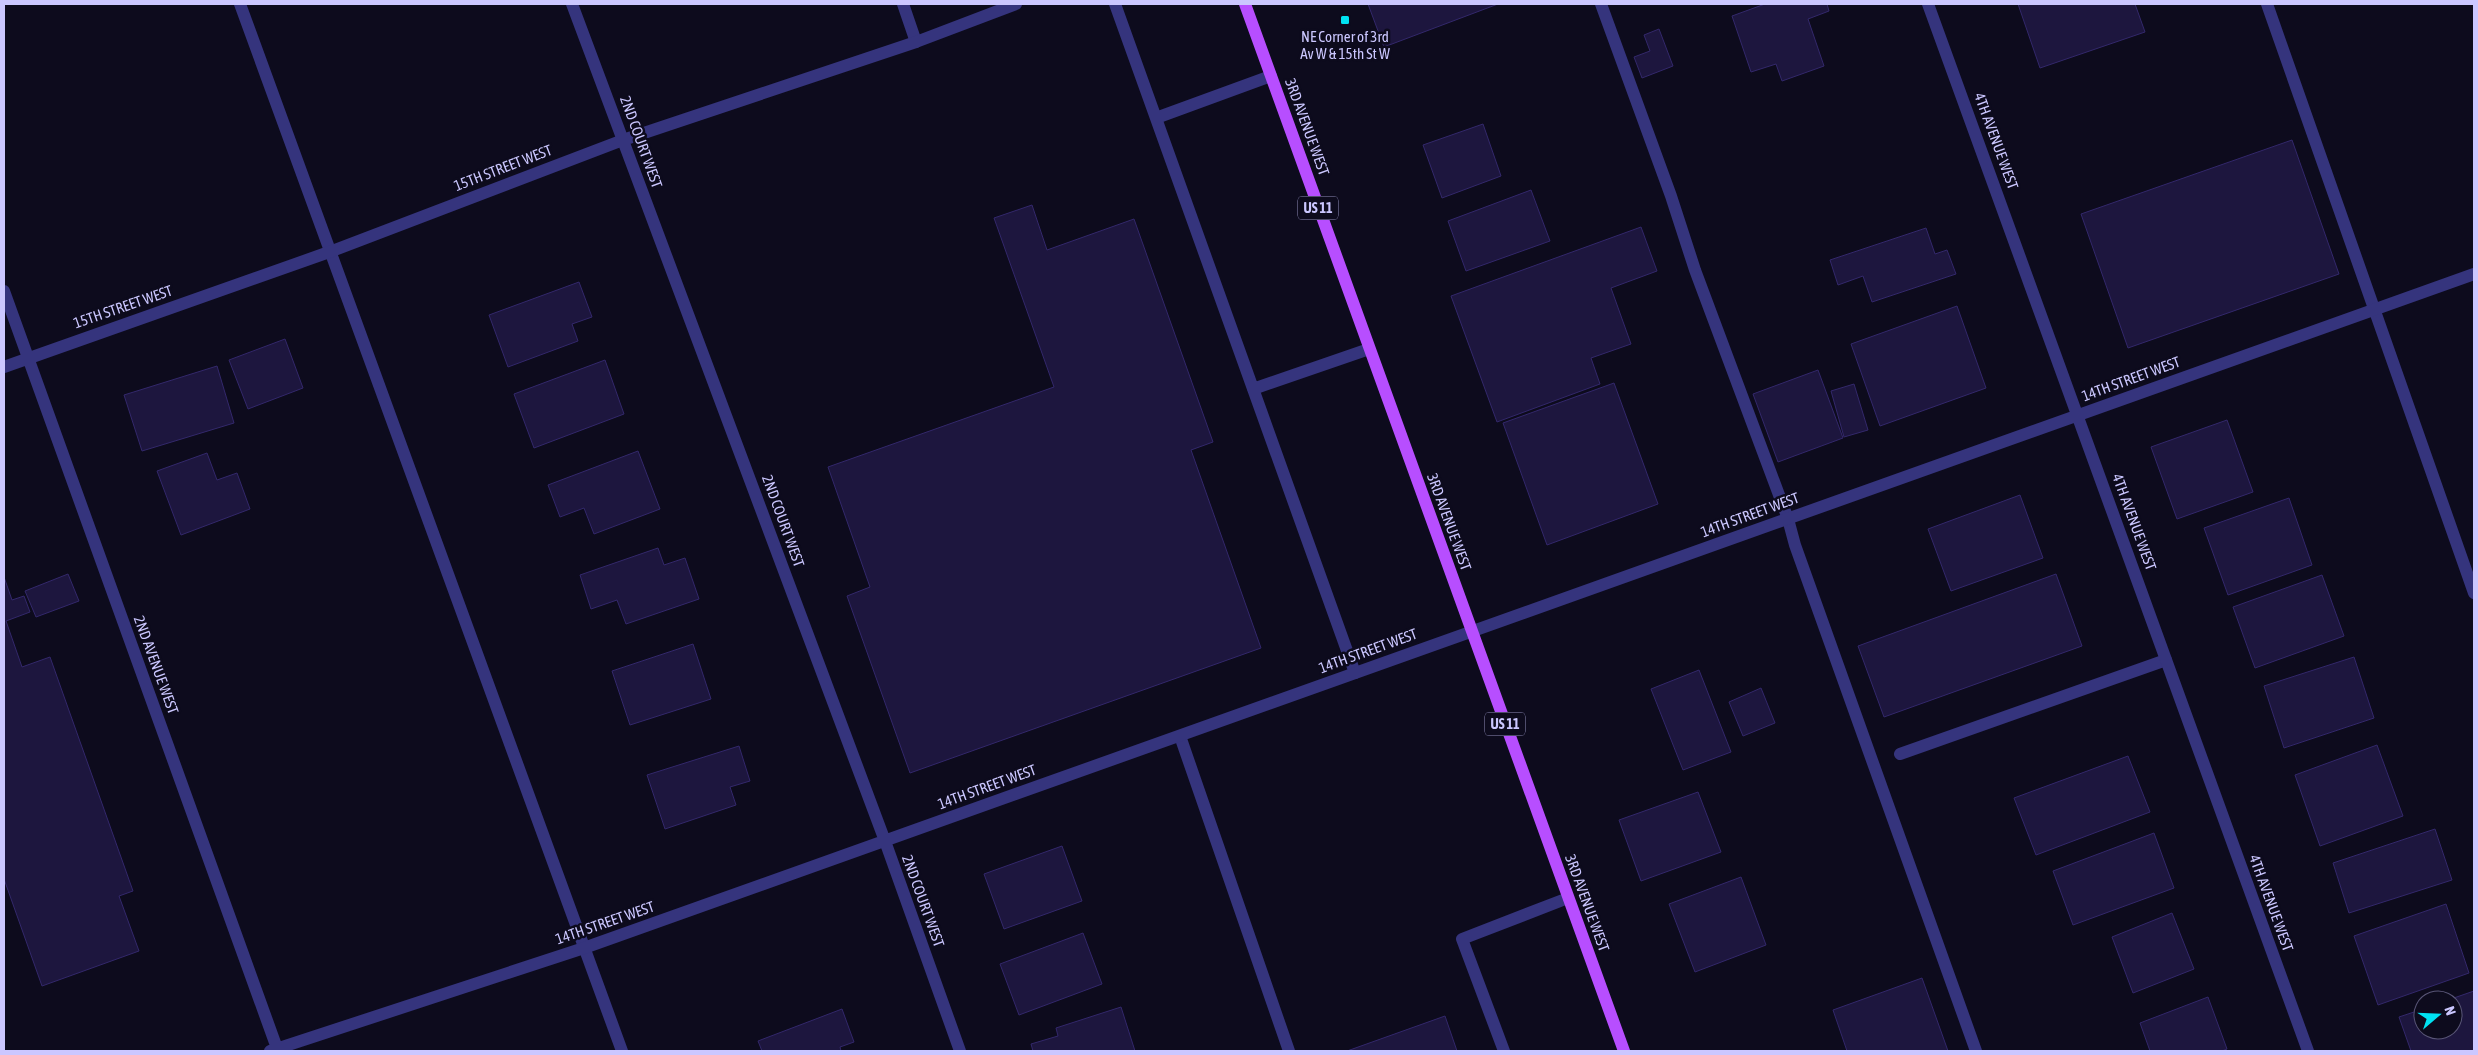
<svg xmlns="http://www.w3.org/2000/svg" width="2478" height="1055" viewBox="0 0 2478 1055" font-family="'Asap Condensed',sans-serif">
<style>
.building{fill:#1d163e;stroke:#33286b}
.lines{fill:none;stroke-linecap:round;stroke-linejoin:round}
.lane{stroke:#35347d;stroke-width:12}
.street{stroke:#35347d;stroke-width:12}
.primary{stroke:#b74eff;stroke-width:12}
.poi-dot{fill:#00e2f2;stroke:#0d0b1d;stroke-width:2}
.labels{text-anchor:middle;stroke-width:5;stroke-linejoin:round;paint-order:stroke}
.shield{fill:#0d0b1d;stroke:#928fbb;stroke-width:1}
.shield-label{font-size:14px;font-weight:bold;fill:#cbc7ff}
.poi-label{font-size:15px;fill:#cbc7ff;stroke:#0d0b1d}
.street-label{font-size:15px;fill:#cbc7ff;stroke:#0d0b1d}
</style>
<rect width="100%" height="100%" fill="#0d0b1d"/>
<path class="building" d="M1368 4H1498L1384 47Z
M1765 4H1827L1829 11 1808 19 1824 66 1782 81 1776 64 1751 72 1732 16Z
M2018 4H2135L2145 32 2040 68Z
M1659 29 1673 66 1642 78 1634 57 1650 51 1644 35Z
M1483 124 1501 176 1442 198 1423 145Z
M2292 140 2339 274 2128 348 2081 214Z
M1531 190 1550 241 1466 271 1448 221Z
M1032 205 1047 250 1134 219 1213 442 1191 450 1261 648 910 773 847 596 870 587 828 467 1054 387 994 218Z
M1641 227 1657 271 1611 288 1631 344 1591 358 1600 384 1497 422 1451 296Z
M1926 228 1935 254 1947 250 1956 274 1872 302 1863 276 1838 285 1830 260Z
M579 282 592 317 572 324 578 341 508 367 489 315Z
M1957 306 1986 388 1880 426 1851 344Z
M285 339 303 388 248 409 229 360Z
M605 360 624 414 534 448 514 394Z
M217 366 234 423 142 451 124 395Z
M1818 370 1843 438 1778 462 1753 394Z
M1614 383 1658 504 1547 545 1503 423Z
M1854 384 1868 430 1844 437 1831 391Z
M2227 420 2253 492 2177 519 2151 447Z
M638 451 660 509 594 534 584 508 560 517 548 485Z
M207 453 217 480 237 473 250 509 181 535 157 471Z
M2020 495 2043 558 1951 591 1928 529Z
M2289 498 2312 565 2228 595 2204 528Z
M658 548 664 565 685 558 699 599 626 624 617 600 591 609 580 575Z
M68 574 79 601 36 617 25 591Z
M2056 574 2082 646 1884 717 1858 646Z
M2322 575 2344 636 2255 668 2233 607Z
M4 577 12 600 24 596 30 612 6 621 22 667 50 657 133 891 119 896 139 951 42 986 4 879Z
M693 644 711 699 630 725 612 671Z
M2354 657 2374 718 2284 748 2264 686Z
M1699 670 1731 752 1683 770 1651 689Z
M1761 688 1775 723 1743 736 1729 702Z
M2377 745 2403 816 2320 846 2295 775Z
M739 746 750 781 730 787 736 805 665 829 647 775Z
M2128 756 2150 812 2036 855 2014 798Z
M1698 792 1721 852 1641 881 1619 820Z
M2435 829 2452 880 2349 913 2333 863Z
M2154 833 2174 888 2073 925 2053 871Z
M1062 846 1082 901 1004 929 984 874Z
M1741 877 1766 945 1695 972 1669 904Z
M2446 904 2469 973 2378 1005 2354 936Z
M2172 913 2194 969 2133 993 2112 937Z
M1083 933 1102 984 1019 1015 1000 964Z
M1922 978 1948 1051H1847L1833 1010Z
M2474 991V1051H2411L2399 1017 2423 1009V1030H2453V1000H2448Z
M2208 997 2227 1049 2222 1051H2150L2140 1023Z
M1121 1007 1135 1051H1033L1031 1044 1058 1036 1056 1028Z
M842 1009 854 1042 840 1047 841 1051H762L758 1041Z
M1445 1016 1457 1051H1347Z"/>
<g class="lines">
<path class="lane" d="M240 4 622 1051
M903 4 916 42
M1115 4 1355 673
M1601 4 1671 196 1695 270 1788 519 1795 545 1976 1051
M2267 4 2474 593
M1156 118 1271 76
M1253 389 1369 349
M1180 736 1289 1051
M1900 754 2166 660
M1504 1051 1462 939 1568 898"/>
<path class="street" d="M572 4 885 841 960 1051
M1928 4 2308 1051
M4 291 278 1051
M4 367 332 251 623 140 916 42 1016 4
M270 1051 584 948 2474 274"/>
<path class="primary" d="M1245 4 1624 1051"/>
</g>
<rect class="poi-dot" x="1340" y="15" width="10" height="10" rx="2.5"/>
<g class="labels">
<g class="shield">
<rect x="1298" y="196.5" width="40" height="23" rx="4"/>
<rect x="1485" y="712.5" width="40" height="23" rx="4"/>
</g>
<g class="shield-label">
<text x="1318" y="213">US 11</text>
<text x="1505" y="729">US 11</text>
</g>
<g class="poi-label">
<text x="1345" y="42">NE Corner of 3rd<tspan x="1345" dy="17">Av W &amp; 15th St W</tspan></text>
</g>
<g class="street-label">
<text transform="translate(1307 127) rotate(70)" y="5">3RD AVENUE WEST</text>
<text transform="translate(1996 141) rotate(70)" y="5">4TH AVENUE WEST</text>
<text transform="translate(641 142) rotate(70)" y="5">2ND COURT WEST</text>
<text transform="translate(503 168) rotate(-21)" y="5">15TH STREET WEST</text>
<text transform="translate(123 307) rotate(-19)" y="5">15TH STREET WEST</text>
<text transform="translate(2131 379) rotate(-20)" y="5">14TH STREET WEST</text>
<text transform="translate(1750 515) rotate(-20)" y="5">14TH STREET WEST</text>
<text transform="translate(783 521) rotate(70)" y="5">2ND COURT WEST</text>
<text transform="translate(1449 522) rotate(70)" y="5">3RD AVENUE WEST</text>
<text transform="translate(2134 522) rotate(70)" y="5">4TH AVENUE WEST</text>
<text transform="translate(1368 651) rotate(-20)" y="5">14TH STREET WEST</text>
<text transform="translate(156 665) rotate(70)" y="5">2ND AVENUE WEST</text>
<text transform="translate(987 787) rotate(-20)" y="5">14TH STREET WEST</text>
<text transform="translate(923 901) rotate(70)" y="5">2ND COURT WEST</text>
<text transform="translate(1587 903) rotate(70)" y="5">3RD AVENUE WEST</text>
<text transform="translate(2271 903) rotate(70)" y="5">4TH AVENUE WEST</text>
<text transform="translate(605 923) rotate(-19)" y="5">14TH STREET WEST</text>
</g>
</g>
<rect width="2478" height="1055" fill="none" stroke="#cbc7ff" stroke-width="10"/>
<g transform="translate(2438 1015) rotate(71)"><circle r="24" fill="#0d0b1d" stroke="#595677"/>
<path d="M0-4L9 19L0 12L-9 19Z" fill="#00e2f2"/>
<text y="-8" font-size="14" font-weight="bold" text-anchor="middle" fill="#cbc7ff">N</text>
</g>
</svg>
